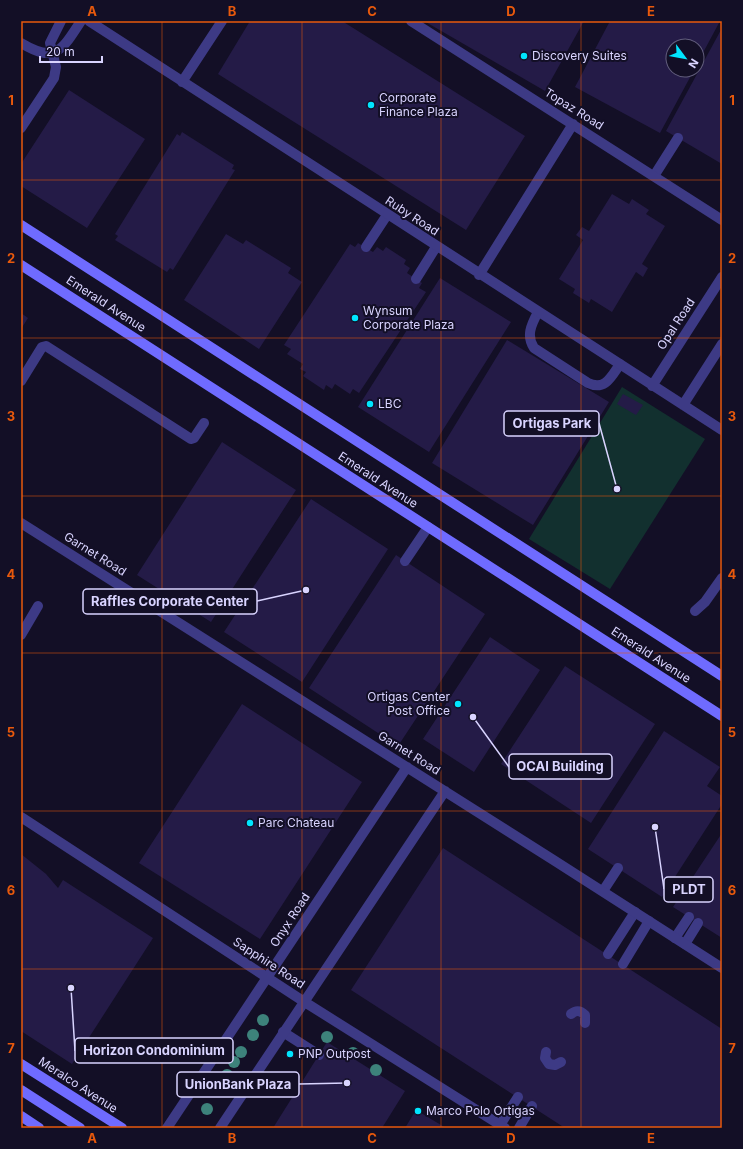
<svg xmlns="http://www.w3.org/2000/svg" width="743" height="1149" viewBox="0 0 743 1149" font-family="Inter,sans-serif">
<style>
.green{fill:#12302f}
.building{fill:#241b47}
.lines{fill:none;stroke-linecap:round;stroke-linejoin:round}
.lane{stroke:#3d3a85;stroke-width:10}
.street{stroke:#3d3a85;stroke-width:10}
.secondary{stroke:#6f6bff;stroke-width:10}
.tree{fill:#3d827b}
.grid{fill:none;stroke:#e8590c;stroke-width:1;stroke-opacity:0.55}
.poi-dot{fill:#00e5ff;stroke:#130f26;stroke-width:1.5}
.labels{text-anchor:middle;stroke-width:4;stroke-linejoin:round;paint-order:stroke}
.poi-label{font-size:12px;fill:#d9d4ff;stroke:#130f26;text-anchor:start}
.street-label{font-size:12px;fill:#d9d4ff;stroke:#130f26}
.leader{fill:none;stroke:#d9d4ff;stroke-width:1.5}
.callout-dot{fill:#d9d4ff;stroke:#130f26;stroke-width:1.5}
.callout{fill:#130f26;stroke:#d9d4ff;stroke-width:1.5}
.callout-label{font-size:13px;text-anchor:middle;font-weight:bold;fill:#d9d4ff}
.neatline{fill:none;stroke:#e8590c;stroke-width:1.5}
.grid-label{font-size:13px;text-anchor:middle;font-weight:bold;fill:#e8590c}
</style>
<rect width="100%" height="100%" fill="#130f26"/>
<path class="green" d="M622 387 705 439 610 589 529 539Z"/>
<path class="building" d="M250 21H342L525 136 466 230 218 74Z
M424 21H584L545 91Z
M610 21H720L697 64V46H673V70H694L660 133 575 87Z
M722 28V164L666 131Z
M69 90 145 139 87 228 21 186V164Z
M182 132 234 165 232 169 235 170 173 270 170 268 167 272 115 240 118 236 115 234 177 134 180 136Z
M612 194 629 204 632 199 649 210 646 214 665 226 642 264 648 268 643 277 636 272 612 312 591 299 589 303 573 293 575 289 559 279 583 240 576 235 582 227 589 231Z
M226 234 243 244 246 240 291 268 288 273 302 282 259 349 184 300Z
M358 243 373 252 377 247 383 251 386 247 406 260 404 264 410 268 407 273 422 283 419 288 426 292 359 393 353 389 350 394 335 384 332 389 326 385 324 390 303 376 306 372 300 369 303 364 287 354 291 349 284 345 350 244 355 247Z
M440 278 511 322 429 452 358 407Z
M21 313 28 318 21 329Z
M507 340 609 402 533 525 432 463Z
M623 394 643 405 636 415 617 404Z
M222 442 296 490 211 622 137 575Z
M311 499 388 549 302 682 224 632Z
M396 555 485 614 398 746 309 688Z
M490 637 540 670 474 772 423 739Z
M565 666 655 724 591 823 501 764Z
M242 704 362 782 260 939 139 863Z
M664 731 720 767 707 786 722 796V804L662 897 588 849Z
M722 833V938L673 907Z
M443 848 722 1029V1128H565L351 990Z
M21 854 46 874 58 888 63 880 153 938 72 1064 21 1031Z
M327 1042 405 1091 382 1128H273Z
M416 1110 446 1128H405Z"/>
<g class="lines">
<path class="lane" d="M21 43C56 64 62 50 81 21
M21 128 54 78 56 67 50 43 61 21
M654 176 678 138
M366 247 387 215
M416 279 436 247
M538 312C531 325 526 336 534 348L588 383C605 391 611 377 620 364
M21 381 42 347 46 346 191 439 194 438 204 423
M405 561 428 527
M695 611 705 602 722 578
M21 635 38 606
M603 891 618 868
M675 938 689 917
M685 944 698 923
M608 954 635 912
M623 964 649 921
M571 1014C576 1010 580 1010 585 1015V1023
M283 1032 319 1055
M546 1052 545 1058 549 1064 555 1065 561 1062
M500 1125 518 1097
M519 1128 532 1106"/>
<path class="street" d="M89 21 722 430
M411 21 722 220
M182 82 222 21
M479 275 573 124
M652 386 722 277
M683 405 722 344
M21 523 555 861 722 968
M21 817 303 1001 505 1128
M167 1128 407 767
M220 1128 445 791"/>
<path class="secondary" d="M21 225 722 676
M21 265 722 716
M21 1064 122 1128
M21 1090 80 1128
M21 1116 39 1128"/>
</g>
<g class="tree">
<circle cx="263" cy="1020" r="6"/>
<circle cx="253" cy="1035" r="6"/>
<circle cx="327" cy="1037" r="6"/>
<circle cx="241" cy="1052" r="6"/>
<circle cx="353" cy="1053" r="6"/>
<circle cx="234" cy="1062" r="6"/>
<circle cx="376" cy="1070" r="6"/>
<circle cx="227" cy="1075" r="6"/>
<circle cx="207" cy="1109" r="6"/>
</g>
<path class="grid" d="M162 21V1128M302 21V1128M441 21V1128M581 21V1128M21 180H722M21 338H722M21 496H722M21 653H722M21 811H722M21 969H722"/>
<g class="poi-dot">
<circle cx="524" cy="56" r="4"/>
<circle cx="371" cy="105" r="4"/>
<circle cx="355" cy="318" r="4"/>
<circle cx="370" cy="404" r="4"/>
<circle cx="458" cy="704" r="4"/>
<circle cx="250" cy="823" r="4"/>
<circle cx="290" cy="1054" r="4"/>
<circle cx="418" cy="1111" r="4"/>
</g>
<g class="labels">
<g class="poi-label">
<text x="532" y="60">Discovery Suites</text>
<text x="379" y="102">Corporate<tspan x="379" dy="14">Finance Plaza</tspan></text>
<text x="363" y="315">Wynsum<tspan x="363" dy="14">Corporate Plaza</tspan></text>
<text x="378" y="408">LBC</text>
<text x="450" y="701" text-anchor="end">Ortigas Center<tspan x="450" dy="14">Post Office</tspan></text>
<text x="258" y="827">Parc Chateau</text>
<text x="298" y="1058">PNP Outpost</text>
<text x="426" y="1115">Marco Polo Ortigas</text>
</g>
<g class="street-label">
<text transform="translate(574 109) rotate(32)" y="4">Topaz Road</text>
<text transform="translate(412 216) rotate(33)" y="4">Ruby Road</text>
<text transform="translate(106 304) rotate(33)" y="4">Emerald Avenue</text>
<text transform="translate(676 324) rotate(-57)" y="4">Opal Road</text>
<text transform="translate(378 480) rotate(33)" y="4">Emerald Avenue</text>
<text transform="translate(95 554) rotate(32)" y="4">Garnet Road</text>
<text transform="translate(651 655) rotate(33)" y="4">Emerald Avenue</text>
<text transform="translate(409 753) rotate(32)" y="4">Garnet Road</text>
<text transform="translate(290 920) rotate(-57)" y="4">Onyx Road</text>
<text transform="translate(269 963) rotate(33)" y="4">Sapphire Road</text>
<text transform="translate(78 1085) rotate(33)" y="4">Meralco Avenue</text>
</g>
</g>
<path class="leader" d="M617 489L599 423M306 590L257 601M473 717L509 767M655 827L664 889M71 988L75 1051M347 1083L299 1084"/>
<g class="callout-dot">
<circle cx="617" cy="489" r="4"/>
<circle cx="306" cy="590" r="4"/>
<circle cx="473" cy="717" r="4"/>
<circle cx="655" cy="827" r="4"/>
<circle cx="71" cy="988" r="4"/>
<circle cx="347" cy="1083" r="4"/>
</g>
<g class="callout">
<rect x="504" y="411" width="95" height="25" rx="4"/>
<rect x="83" y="589" width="174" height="25" rx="4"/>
<rect x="509" y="754" width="103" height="25" rx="4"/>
<rect x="664" y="877" width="49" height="25" rx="4"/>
<rect x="75" y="1038" width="158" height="25" rx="4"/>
<rect x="177" y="1072" width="122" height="25" rx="4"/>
</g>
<g class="callout-label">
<text x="552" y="428">Ortigas Park</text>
<text x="170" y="606">Raffles Corporate Center</text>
<text x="560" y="771">OCAI Building</text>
<text x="689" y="894">PLDT</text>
<text x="154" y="1055">Horizon Condominium</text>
<text x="238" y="1089">UnionBank Plaza</text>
</g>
<rect width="743" height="1149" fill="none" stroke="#130f26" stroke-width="44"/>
<g transform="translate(685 58) rotate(122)"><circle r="19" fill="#130f26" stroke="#625e7d"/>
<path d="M0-3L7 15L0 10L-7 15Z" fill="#00e5ff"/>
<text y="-6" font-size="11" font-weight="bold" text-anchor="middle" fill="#d9d4ff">N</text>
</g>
<path d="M40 56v6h62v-6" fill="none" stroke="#d9d4ff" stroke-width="2"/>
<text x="46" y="56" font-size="12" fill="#d9d4ff" stroke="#130f26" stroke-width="3" paint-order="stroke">20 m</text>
<rect x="22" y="22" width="699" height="1105" class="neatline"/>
<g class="grid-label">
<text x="92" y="16">A</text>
<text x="232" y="16">B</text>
<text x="372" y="16">C</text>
<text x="511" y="16">D</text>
<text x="651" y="16">E</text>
<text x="11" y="105">1</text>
<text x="732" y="105">1</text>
<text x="11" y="263">2</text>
<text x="732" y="263">2</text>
<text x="11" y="421">3</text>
<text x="732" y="421">3</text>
<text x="11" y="579">4</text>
<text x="732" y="579">4</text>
<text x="11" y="737">5</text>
<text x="732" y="737">5</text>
<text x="11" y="895">6</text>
<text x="732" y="895">6</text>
<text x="11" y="1053">7</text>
<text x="732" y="1053">7</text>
<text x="92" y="1143">A</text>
<text x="232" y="1143">B</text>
<text x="372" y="1143">C</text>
<text x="511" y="1143">D</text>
<text x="651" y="1143">E</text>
</g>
</svg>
